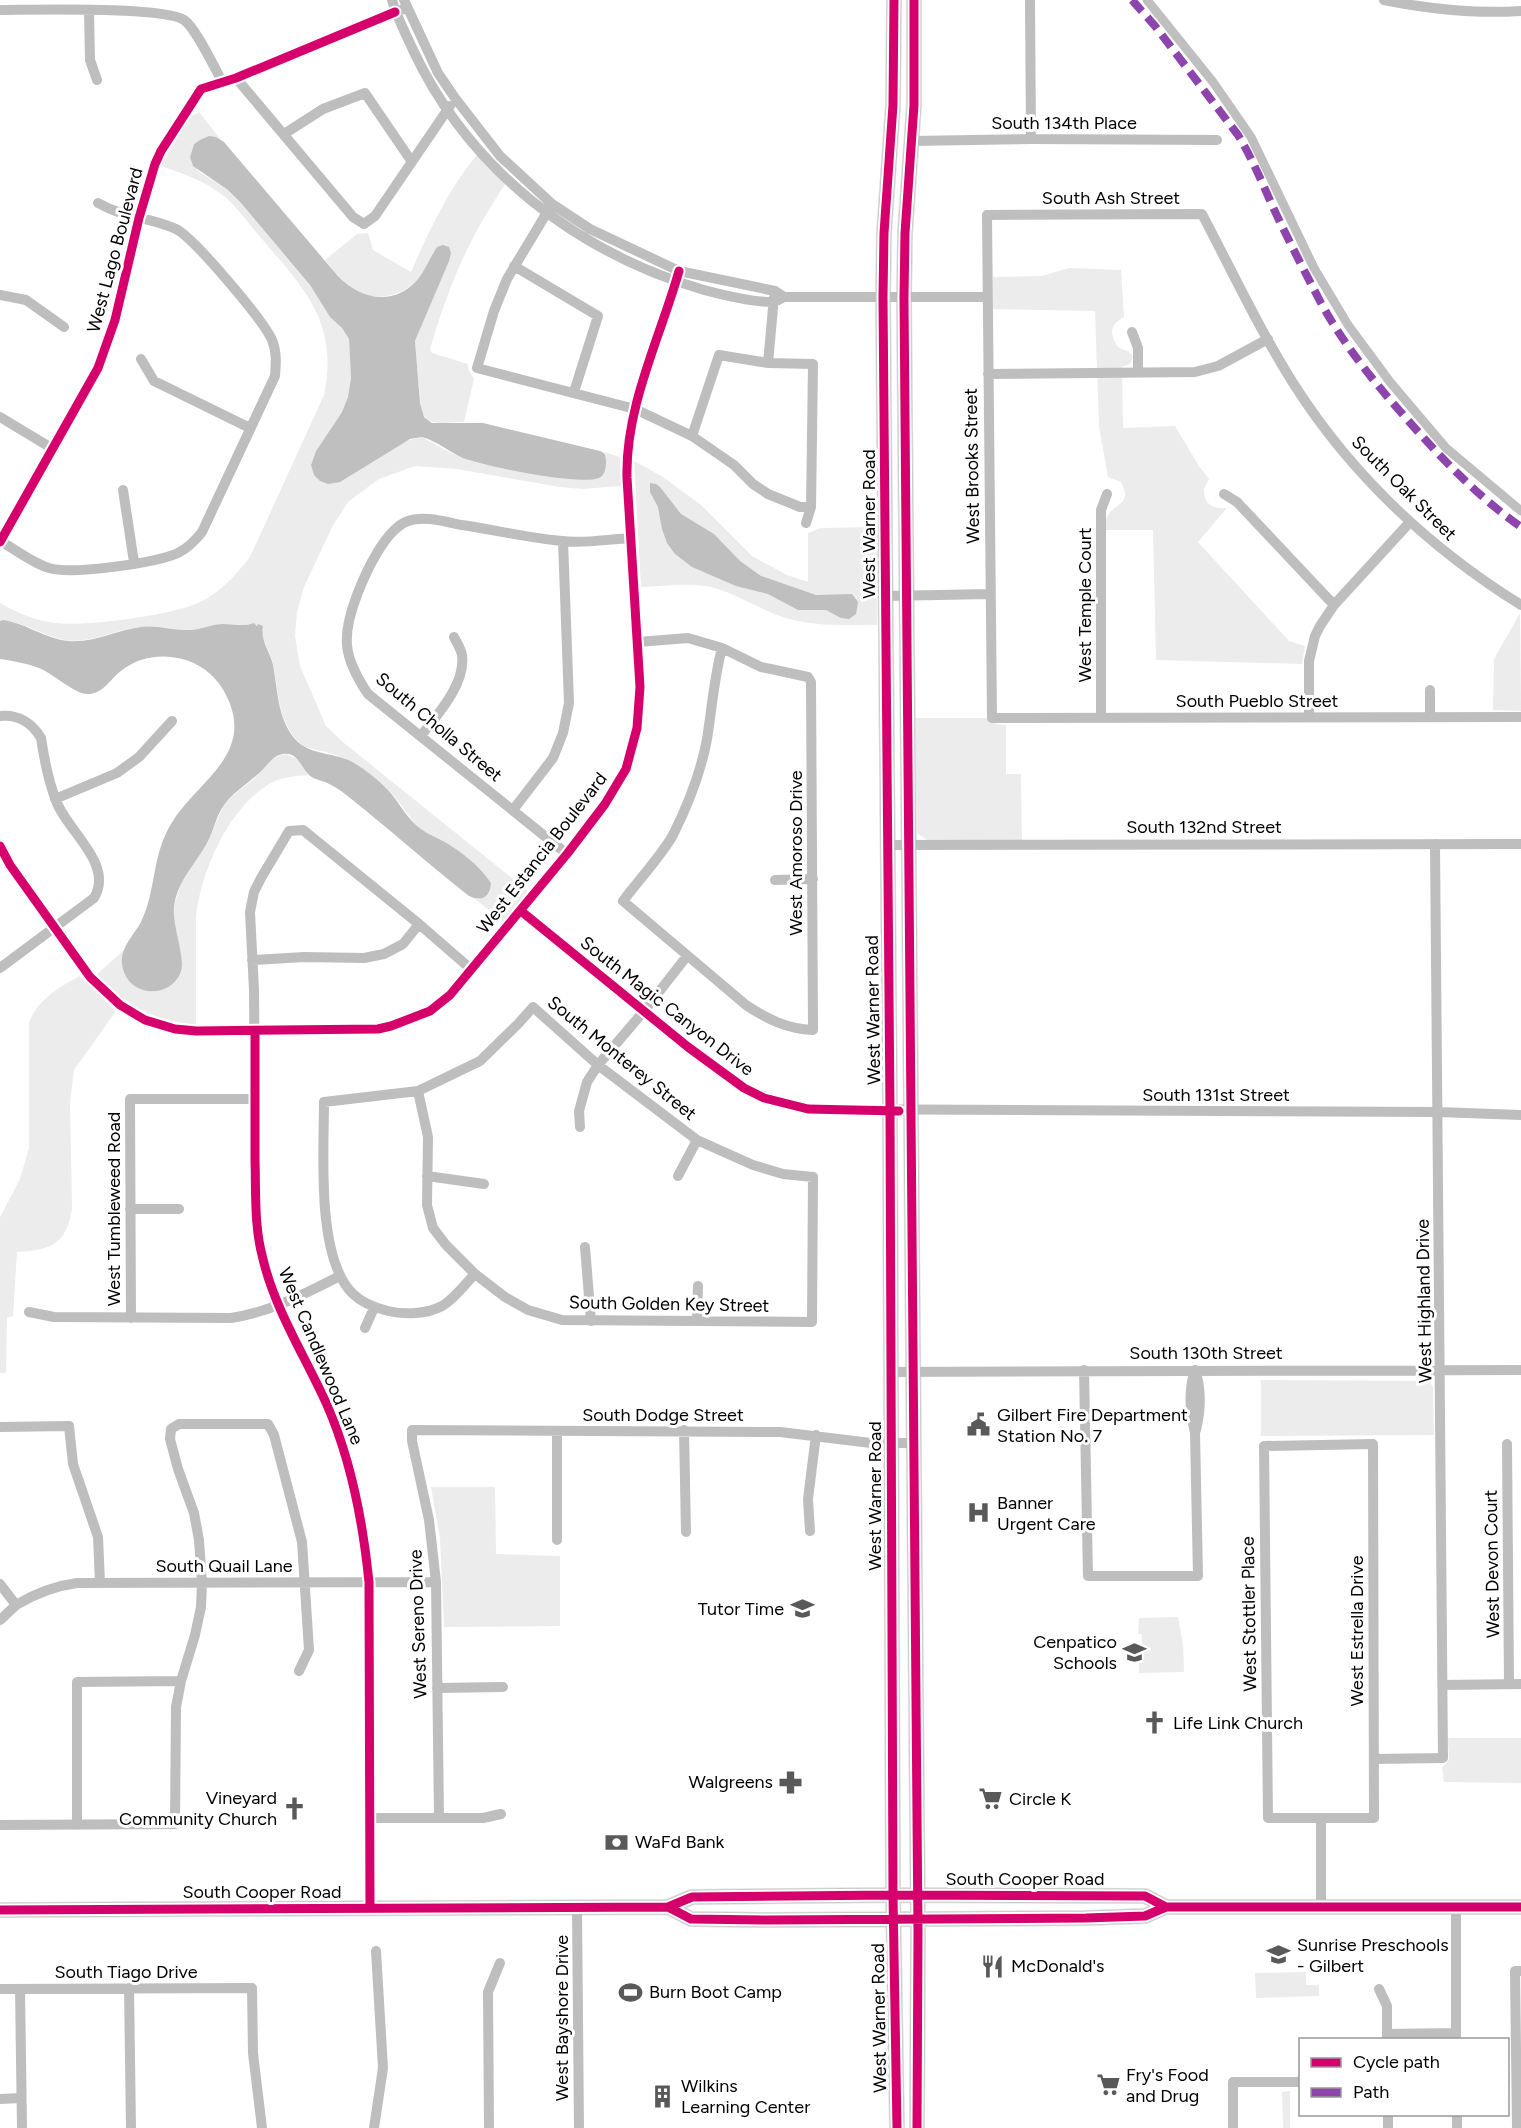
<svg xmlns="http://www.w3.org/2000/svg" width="1521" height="2128" viewBox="0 0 1521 2128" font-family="Figtree,sans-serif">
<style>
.green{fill:#ececec}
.water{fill:#bfbfbf}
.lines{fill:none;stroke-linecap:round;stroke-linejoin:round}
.canal{stroke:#bfbfbf;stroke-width:9}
.major-casing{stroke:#dbdbdb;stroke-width:16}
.minor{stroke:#bebebe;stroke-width:10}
.major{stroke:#bebebe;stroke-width:14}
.quiet{stroke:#8e44ad;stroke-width:8;stroke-dasharray:15 8;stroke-linecap:butt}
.cycleway-casing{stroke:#fff;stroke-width:13}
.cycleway{stroke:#d6006c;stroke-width:9}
.labels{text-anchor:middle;stroke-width:6;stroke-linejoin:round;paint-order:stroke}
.street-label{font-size:18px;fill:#000;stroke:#fff}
.poi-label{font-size:18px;fill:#000;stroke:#fff;text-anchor:start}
</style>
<rect width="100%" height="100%" fill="#fff"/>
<path class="green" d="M199 112 221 140 216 137 194 144 190 157 198 171 228 190 241 203 310 285 330 317 342 328 349 339 351 378 348 397 342 412 316 451 311 465 422 437 451 453 477 463 568 479 605 471C606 463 608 455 600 451L620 457 621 486 582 489 560 487 457 469 415 466 379 479 349 501 333 525 304 587 297 612 295 636 300 666 326 726 344 743 528 891 503 922 474 898 479 899 490 888C491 869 442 844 426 833 409 821 402 802 386 788 376 779 349 761 336 755 322 749 306 752 295 738 276 715 279 687 272 660 269 649 262 642 262 629L254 623C243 627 234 624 223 624 212 624 202 629 191 630 175 631 158 625 141 627 115 629 92 644 65 640 45 637 19 619 0 621V603C18 613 36 621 56 623 85 627 172 615 198 603 220 593 235 576 250 557L324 395C339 323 305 289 261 238 249 224 236 205 221 194 202 179 178 172 155 164L177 124Z
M478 154 506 183C468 239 449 285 430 349L432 353 468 364V369L474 379 464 422C448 421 429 429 421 411L415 341 451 253 434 251C429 260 425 271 418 279 401 298 371 303 350 287 340 280 333 269 325 260L357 234 368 233 373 250 411 272C427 235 451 184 478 154Z
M1069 268 1121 270 1124 317C1110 325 1109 334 1118 347L1131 353 1133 357 1130 364 1122 367 1123 428 1175 426 1199 466 1209 479 1204 489C1204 505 1213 509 1227 508L1198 542 1289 641 1305 646 1302 664 1156 660 1153 530H1105C1105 527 1105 523 1106 520 1111 502 1134 507 1121 482L1108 477 1099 426 1095 311 993 309V277L1042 276Z
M634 461 663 477 701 505 752 556 787 575 808 582V533L821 528 876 527 877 625C844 625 811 627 780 616 755 607 732 591 706 586 685 583 662 586 641 587Z
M1520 613 1521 711 1493 710 1494 659Z
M915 718H986L996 724 1006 725V774H1021L1022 840H927L917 833Z
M286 754 299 760 308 775C297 776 283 777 273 782 230 804 200 872 196 918V1025C150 1019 128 1007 96 975L124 950C120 965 124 978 137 987L181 953 175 935 173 918 175 902 181 884 210 837 223 806 231 797 255 778 272 760 278 756Z
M80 976 116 1011 74 1070 70 1102 72 1208C67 1244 51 1250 17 1252L13 1316 7 1318 6 1373H0V1217L20 1179 29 1148V1023C37 1000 59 987 80 976Z
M1261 1380 1429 1381 1433 1387 1434 1435 1261 1436Z
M431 1487H495L496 1554 560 1556V1626L444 1627 440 1538Z
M1178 1617 1183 1645 1184 1672 1139 1673V1654H1142V1634H1138L1139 1618Z
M1448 1738H1521V1783L1444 1782 1442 1767 1449 1760Z
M1306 1972V1985H1319V1996L1256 1998 1255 1973Z
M1290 2091V2128H1283L1282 2092Z"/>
<path class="water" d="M209 136 216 137 224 142 337 275C360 300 394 307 418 279 426 269 430 257 437 247L443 245 449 247 451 253 449 261 415 341 420 403 424 417 432 423H483L600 451C605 453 606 456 606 462 606 468 605 475 599 478 581 486 483 466 463 458 449 452 437 441 422 437L410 439 340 482 328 484 320 481 314 475 311 465 316 451 342 412 348 397 351 378 349 339 342 328 330 317 310 285 241 203 228 190 193 166 190 157 194 144 200 140Z
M650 483 656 484 660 487 681 514 714 534 740 561 761 576 816 595 852 594 858 602 856 614 849 619 841 618 826 610H798L768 594 736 586 692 567 675 554 667 543 662 529 658 507 650 492Z
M3 620C26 623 45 639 69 641 94 643 116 630 141 627 157 625 174 631 191 630 202 629 212 624 223 624 234 624 243 627 254 623L257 626 258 624 263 626C260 641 270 651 273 665 278 690 277 718 295 739 310 756 336 752 354 763 366 770 377 779 387 789 397 799 404 814 415 824 423 832 433 836 443 841 462 852 479 865 491 883 490 897 482 902 469 896 427 863 387 827 345 794 339 789 332 785 325 782 320 780 313 779 309 775 300 766 297 749 279 755 274 757 270 762 266 766 254 780 234 791 224 805 216 816 214 830 208 841 196 864 177 881 174 907 172 929 187 959 180 974 171 993 146 997 131 983 124 976 121 966 122 957 124 944 135 933 141 922 157 888 151 858 171 824 196 781 255 756 227 697 219 679 204 666 186 660 164 653 139 656 121 671 110 679 104 693 89 694 75 695 54 674 39 668 26 663 13 661 0 659V621Z"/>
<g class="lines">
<path class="canal" d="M1147 0 1213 82 1251 137 1314 268 1348 325 1390 382 1446 448 1521 511"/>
<defs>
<path id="major" d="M894 0 893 105 884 233 883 297 890 1111 893 1895 897 2128
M914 0V105L905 233 904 298 918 1932 917 2128
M668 1907 691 1919 768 1920 1086 1918 1145 1916 1166 1907H1521
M0 1910 668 1907 692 1897 893 1895 1145 1896 1166 1907"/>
</defs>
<use href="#major" class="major-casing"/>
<path class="minor" d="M392 0C397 18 406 34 413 50 470 171 578 253 704 290 723 295 752 302 772 302 776 302 780 299 784 297H987
M404 0 438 73 455 98 500 156 552 204 590 229 679 271 775 291 784 297
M1030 0 1031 139
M1384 0C1429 9 1475 14 1521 11
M0 10C32 10 163 6 184 20 196 28 215 69 223 83
M89 11 90 60 97 80
M236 78 353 217 364 224 375 216 450 106
M284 134 323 109 365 93 412 162
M911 141 1031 139 1217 140
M552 204 507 279 494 311 477 368 635 409 692 436 734 465 753 484 768 494 800 507H811
M514 266 598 316 574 392
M0 295 26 300 64 327
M1132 332 1138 348V372
M141 359 154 381 250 428
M768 363 774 297
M988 374 1195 372 1218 366 1268 339
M0 417 53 449
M692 436 719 355 768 363 813 364 811 507 806 523
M123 490 134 562
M1224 494 1237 502 1334 605
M0 541C15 549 32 563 49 568 72 575 155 563 178 553 188 548 195 541 202 532L275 376C276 364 277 352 272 340 264 321 194 238 176 229 150 217 124 218 98 203
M0 542 98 368 115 320 139 218 155 164 161 151 201 89 236 78 406 8
M886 596 990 594
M1521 605C1431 549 1352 475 1295 386 1260 331 1232 271 1202 214L987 215 992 718 1521 717
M638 642 688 638 722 648 761 667 808 677 811 682 813 1030C787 1029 767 1019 746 1005L623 901C637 882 662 855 673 835 688 805 701 772 707 739 712 708 714 678 722 648
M0 716C18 714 32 723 41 738 44 758 48 779 55 798 65 830 115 863 94 898L0 968
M1101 717V510L1107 494
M1309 717V661L1315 636 1320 626 1334 605 1410 522
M1430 717V690
M421 736C437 715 466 684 462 655 461 649 457 643 454 637
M55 799 117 773 139 757 172 721
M513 810 553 758 563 733 569 703 563 541
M887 845 1521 844
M0 846 10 865 90 977 120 1005 145 1020 175 1029 196 1031 378 1029 391 1026 430 1011 450 995 567 854 605 804 626 769 637 728 640 687 627 478C625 407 660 338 679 271
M567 854 368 694C343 657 341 637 357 595 365 574 385 529 408 521 424 515 446 522 462 525 495 530 529 538 562 541 584 544 608 539 631 538
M775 880 813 879
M521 911 727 1077C752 1094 778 1103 808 1109L1438 1112 1521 1115
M252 960 304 957 364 958 384 954 403 944 419 924
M533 1007 598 1065 697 1140 753 1165 783 1174 813 1177 812 1322 562 1320 528 1310 505 1297 475 1274C466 1283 453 1300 442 1306 427 1314 405 1315 388 1311 375 1308 362 1303 352 1293 316 1256 324 1152 324 1102L418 1091 480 1061 518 1024Z
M418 1091 428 1137 427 1205 433 1228 446 1245 475 1274
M580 1127 579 1111 587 1082 598 1065 644 1011 687 956
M427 1176 484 1184
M678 1176 697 1140
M130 1209H179
M585 1247 591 1321
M29 1312 54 1317 231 1318C271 1312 304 1294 340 1276
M131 1318 130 1099H255
M697 1321 698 1286
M365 1328 374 1308
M1084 1370 1088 1576H1198L1195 1433C1190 1411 1188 1391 1195 1370
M1195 1370C1202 1390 1201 1409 1196 1430
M891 1372 1521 1370
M0 1427 69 1426 73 1464 98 1537 100 1583
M684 1430 686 1532
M1373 1444 1374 1818H1268L1264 1446Z
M1507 1444 1509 1684
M810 1531 808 1499 816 1435
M557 1540V1431
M0 1584 16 1605 0 1620
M16 1605C36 1593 54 1586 77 1583L436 1582
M1443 1685 1521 1684
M437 1688 503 1687
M1374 1759 1443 1758 1435 844
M371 1818H483L501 1814
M439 1818 436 1582 429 1520 412 1441V1430L780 1432 871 1443H912
M77 1824V1682L181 1681
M0 1825 175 1824 176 1707 181 1681 195 1635 201 1607 202 1583 199 1540 194 1513 178 1469 170 1439 171 1429 179 1424H268L274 1435 302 1542 309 1650 299 1671
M1321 1907V1818
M1456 1907V2040
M370 1908 369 1582C364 1534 358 1485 341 1439 321 1382 288 1332 267 1275 260 1257 258 1237 256 1217L254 990 250 912 254 892 261 878 289 831 303 830 419 924 472 970
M577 1908 579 2128
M129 1988 131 2128
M0 1989 252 1988 253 2053 262 2128
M20 1989 22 2128
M1379 1989 1387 2006V2039
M1387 2034 1456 2033
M0 2099 21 2098
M1388 2114V2128
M1457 2114V2128
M374 2128 383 2068 376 1951
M489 2128 488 1992 500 1963
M1233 2128V2082H1300
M1517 2128 1515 1971H1521"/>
<use href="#major" class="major"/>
<path class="quiet" d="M1132 0 1155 26 1238 135C1255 163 1266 193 1280 222 1293 249 1307 276 1321 303 1344 345 1374 382 1405 417 1441 458 1477 496 1521 527"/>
<defs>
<path id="cycleway" d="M894 0 893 105 884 233 883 297 890 1111 893 1895 897 2128
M914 0V105L905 233 904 298 918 1932 917 2128
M0 542 98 368 115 320 139 218 155 164 161 151 201 89 236 78 395 12
M0 846 10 865 90 977 120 1005 145 1020 175 1029 196 1031 378 1029 391 1026 430 1011 450 995 567 854 605 804 626 769 637 728 640 687 627 478C625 407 660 338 679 271
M521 911 688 1047 744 1088 764 1098 808 1109 899 1111
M255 1031C255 1074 255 1117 255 1159 256 1193 254 1227 263 1259 275 1310 306 1358 327 1405 352 1462 363 1522 369 1582L370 1908
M668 1907 691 1919 768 1920 1086 1918 1145 1916 1166 1907H1521
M0 1910 668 1907 692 1897 893 1895 1145 1896 1166 1907"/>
</defs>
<use href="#cycleway" class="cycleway-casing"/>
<use href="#cycleway" class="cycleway"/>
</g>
<defs>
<symbol id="civic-bare" viewBox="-9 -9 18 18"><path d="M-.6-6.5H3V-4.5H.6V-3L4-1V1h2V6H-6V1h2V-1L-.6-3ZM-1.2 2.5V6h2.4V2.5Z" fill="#595959" stroke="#fff" stroke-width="2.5" paint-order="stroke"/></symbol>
<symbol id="hospital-bare" viewBox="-9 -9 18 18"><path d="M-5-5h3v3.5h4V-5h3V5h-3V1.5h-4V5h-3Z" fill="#595959" stroke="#fff" stroke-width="2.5" paint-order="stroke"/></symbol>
<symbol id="school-bare" viewBox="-9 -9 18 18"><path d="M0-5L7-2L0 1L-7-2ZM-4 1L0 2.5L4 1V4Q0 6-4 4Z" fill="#595959" stroke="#fff" stroke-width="2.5" paint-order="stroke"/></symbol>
<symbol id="church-bare" viewBox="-9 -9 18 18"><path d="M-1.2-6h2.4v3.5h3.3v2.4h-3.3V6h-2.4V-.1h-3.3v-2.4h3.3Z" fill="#595959" stroke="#fff" stroke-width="2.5" paint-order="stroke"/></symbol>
<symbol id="pharmacy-bare" viewBox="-9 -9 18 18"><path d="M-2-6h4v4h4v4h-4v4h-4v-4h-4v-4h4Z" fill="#595959" stroke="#fff" stroke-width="2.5" paint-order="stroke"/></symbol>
<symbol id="supermarket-bare" viewBox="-9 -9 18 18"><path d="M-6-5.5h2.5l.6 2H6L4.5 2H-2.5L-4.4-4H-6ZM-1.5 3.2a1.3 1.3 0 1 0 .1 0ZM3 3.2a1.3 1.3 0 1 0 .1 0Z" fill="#595959" stroke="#fff" stroke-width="2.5" paint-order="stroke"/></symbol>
<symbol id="bank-bare" viewBox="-9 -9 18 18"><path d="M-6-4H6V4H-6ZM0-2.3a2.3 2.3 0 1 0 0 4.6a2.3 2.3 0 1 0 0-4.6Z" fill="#595959" stroke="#fff" stroke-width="2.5" paint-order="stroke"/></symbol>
<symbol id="restaurant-bare" viewBox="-9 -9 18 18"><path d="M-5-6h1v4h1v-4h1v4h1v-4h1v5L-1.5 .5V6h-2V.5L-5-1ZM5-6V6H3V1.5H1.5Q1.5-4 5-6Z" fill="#595959" stroke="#fff" stroke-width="2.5" paint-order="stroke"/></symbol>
<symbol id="stadium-bare" viewBox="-9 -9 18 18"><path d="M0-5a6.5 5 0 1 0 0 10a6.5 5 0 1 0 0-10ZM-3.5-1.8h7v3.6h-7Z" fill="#595959" stroke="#fff" stroke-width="2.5" paint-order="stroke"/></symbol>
<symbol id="building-bare" viewBox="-9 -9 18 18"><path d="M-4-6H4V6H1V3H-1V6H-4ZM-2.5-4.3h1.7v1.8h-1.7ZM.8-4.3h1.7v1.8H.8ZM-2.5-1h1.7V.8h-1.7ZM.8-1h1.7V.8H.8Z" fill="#595959" stroke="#fff" stroke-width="2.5" paint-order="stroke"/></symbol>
</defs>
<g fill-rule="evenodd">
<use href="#civic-bare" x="962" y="1408" width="33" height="33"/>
<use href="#hospital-bare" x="962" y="1496" width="33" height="33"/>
<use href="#school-bare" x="786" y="1592" width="33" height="33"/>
<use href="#school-bare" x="1118" y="1636" width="33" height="33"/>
<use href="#church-bare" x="1138" y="1706" width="33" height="33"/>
<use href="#pharmacy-bare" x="774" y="1766" width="33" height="33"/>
<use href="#supermarket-bare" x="974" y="1782" width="33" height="33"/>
<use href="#church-bare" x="278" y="1792" width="33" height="33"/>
<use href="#bank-bare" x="600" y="1826" width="33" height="33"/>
<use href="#school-bare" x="1262" y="1938" width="33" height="33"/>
<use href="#restaurant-bare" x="976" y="1950" width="33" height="33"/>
<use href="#stadium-bare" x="614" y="1976" width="33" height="33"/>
<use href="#supermarket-bare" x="1092" y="2068" width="33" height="33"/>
<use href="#building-bare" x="646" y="2080" width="33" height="33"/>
</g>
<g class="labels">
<g class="street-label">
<text x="1064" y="129">South 134th Place</text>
<text x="1111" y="204">South Ash Street</text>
<text transform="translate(115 250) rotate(-75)" y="6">West Lago Boulevard</text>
<text transform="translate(972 466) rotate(-91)" y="6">West Brooks Street</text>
<text transform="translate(1404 488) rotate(45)" y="6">South Oak Street</text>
<text transform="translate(869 524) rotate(-90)" y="6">West Warner Road</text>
<text transform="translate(1085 605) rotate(-90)" y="6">West Temple Court</text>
<text x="1257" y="707">South Pueblo Street</text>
<text transform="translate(439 727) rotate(40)" y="6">South Cholla Street</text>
<text x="1204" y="833">South 132nd Street</text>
<text transform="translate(542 853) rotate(-52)" y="6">West Estancia Boulevard</text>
<text transform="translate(796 853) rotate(-90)" y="6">West Amoroso Drive</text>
<text transform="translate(667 1006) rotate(38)" y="6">South Magic Canyon Drive</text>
<text transform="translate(873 1010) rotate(-91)" y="6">West Warner Road</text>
<text transform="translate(622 1058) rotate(39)" y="6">South Monterey Street</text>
<text x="1216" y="1101">South 131st Street</text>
<text transform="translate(114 1209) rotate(-90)" y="6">West Tumbleweed Road</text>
<text transform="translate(1424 1301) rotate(-91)" y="6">West Highland Drive</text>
<text transform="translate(669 1304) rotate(1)" y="6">South Golden Key Street</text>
<text x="1206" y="1359">South 130th Street</text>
<text transform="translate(321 1356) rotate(67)" y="6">West Candlewood Lane</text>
<text x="663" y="1421">South Dodge Street</text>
<text transform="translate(875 1496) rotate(-90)" y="6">West Warner Road</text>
<text transform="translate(1492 1564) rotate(-91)" y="6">West Devon Court</text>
<text x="224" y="1572">South Quail Lane</text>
<text transform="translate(1249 1614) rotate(-91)" y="6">West Stottler Place</text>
<text transform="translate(418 1624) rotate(-92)" y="6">West Sereno Drive</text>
<text transform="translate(1357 1631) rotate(-90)" y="6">West Estrella Drive</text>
<text x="1025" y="1885">South Cooper Road</text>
<text x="262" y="1898">South Cooper Road</text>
<text x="126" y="1978">South Tiago Drive</text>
<text transform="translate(562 2018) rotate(-90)" y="6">West Bayshore Drive</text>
<text transform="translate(879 2018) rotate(-91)" y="6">West Warner Road</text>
</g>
<g class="poi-label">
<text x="997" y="1421">Gilbert Fire Department<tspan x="997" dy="21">Station No. 7</tspan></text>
<text x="997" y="1509">Banner<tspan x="997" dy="21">Urgent Care</tspan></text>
<text x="784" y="1615" text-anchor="end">Tutor Time</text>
<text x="1117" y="1648" text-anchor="end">Cenpatico<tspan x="1117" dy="21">Schools</tspan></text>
<text x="1173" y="1729">Life Link Church</text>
<text x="773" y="1788" text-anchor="end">Walgreens</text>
<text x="277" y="1804" text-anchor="end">Vineyard<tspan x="277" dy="21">Community Church</tspan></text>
<text x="1009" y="1805">Circle K</text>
<text x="635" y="1848">WaFd Bank</text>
<text x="1297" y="1951">Sunrise Preschools<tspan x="1297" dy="21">- Gilbert</tspan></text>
<text x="1011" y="1972">McDonald's</text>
<text x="649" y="1998">Burn Boot Camp</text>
<text x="1126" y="2081">Fry's Food<tspan x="1126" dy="21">and Drug</tspan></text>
<text x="681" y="2092">Wilkins<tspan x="681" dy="21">Learning Center</tspan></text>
</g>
</g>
<rect x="1299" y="2038" width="210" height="78" fill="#ffffff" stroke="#999999" stroke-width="1.5"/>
<rect x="1311" y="2058" width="30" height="9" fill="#d6006c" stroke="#999999" stroke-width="1.5"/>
<text x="1353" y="2068" font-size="18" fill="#000000">Cycle path</text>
<rect x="1311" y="2088" width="30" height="9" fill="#8e44ad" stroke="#999999" stroke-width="1.5"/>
<text x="1353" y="2098" font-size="18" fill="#000000">Path</text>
</svg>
